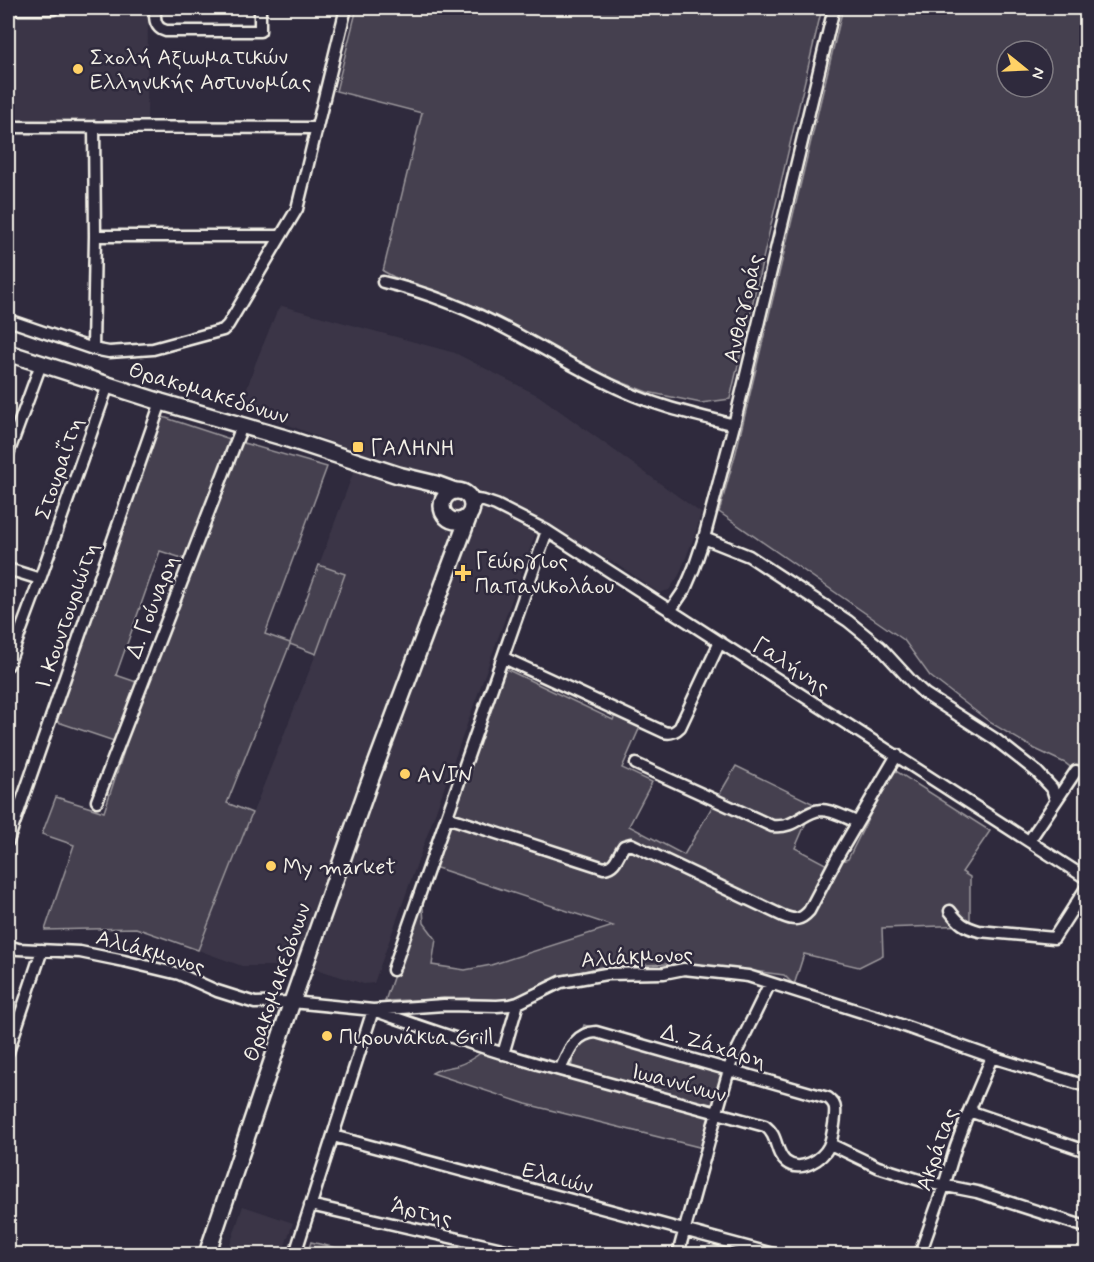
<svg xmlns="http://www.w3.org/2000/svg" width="1094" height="1262" viewBox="0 0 1094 1262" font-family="Mynerve,sans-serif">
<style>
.built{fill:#3b3647}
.green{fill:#454050;stroke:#9c989c;stroke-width:1.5;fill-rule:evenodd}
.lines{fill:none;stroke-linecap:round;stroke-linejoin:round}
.minor-casing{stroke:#f4f1e8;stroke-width:15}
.secondary-casing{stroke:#f4f1e8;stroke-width:20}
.minor{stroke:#2f2a3d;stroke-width:10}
.secondary{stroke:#2f2a3d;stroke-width:15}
.poi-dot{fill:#ffd166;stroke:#2f2a3d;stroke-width:2}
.labels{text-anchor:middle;stroke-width:5;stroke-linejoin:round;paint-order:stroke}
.poi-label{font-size:22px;fill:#f4f1e8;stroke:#2f2a3d;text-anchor:start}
.street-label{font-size:22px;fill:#f4f1e8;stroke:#2f2a3d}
</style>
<rect width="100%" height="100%" fill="#2f2a3d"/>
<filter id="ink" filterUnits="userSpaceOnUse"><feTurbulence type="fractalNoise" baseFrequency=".0167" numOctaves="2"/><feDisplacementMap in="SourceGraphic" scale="12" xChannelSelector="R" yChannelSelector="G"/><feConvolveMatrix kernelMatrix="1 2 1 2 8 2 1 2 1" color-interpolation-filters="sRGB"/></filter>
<g filter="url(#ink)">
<path class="built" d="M19 8H148L147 123 8 122V16H19Z
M282 306 455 353 539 396 701 513 696 532 679 575 669 590 659 593 623 568 540 521 374 983 364 984 306 966H242L198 950 316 654 345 574 319 565 352 476 362 454 241 406 256 362 277 311Z
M243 1206 293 1223 282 1254H227Z"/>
<path class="green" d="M357 8H822L730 399 701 403 647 392 601 374 482 309 394 277 383 271 422 113 336 91Z
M843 8H1086V779L1065 763 1033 748 991 723 930 676 904 640 719 512 736 452ZM1007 51H1043V87H1007Z
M160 416 233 440 327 467 265 634 290 643 319 565 345 574 316 654 290 644 227 803 252 813 198 950 136 928 45 930 74 845 42 834 56 797 104 812 126 745 52 720ZM160 551 188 560 145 685 116 675Z
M506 669 613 720 618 708 643 720 622 768 652 782 629 826 684 855 736 766 814 804 795 848 827 865 848 859 893 769 990 831 962 872 970 877V925L882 928 883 955 859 967 804 954 794 985 784 975 689 963 600 967 549 980 524 994 508 999 498 1000 466 998 385 1001 422 894 424 923 436 939 432 965 465 970 491 965 613 926 431 866Z
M584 1025 726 1066 703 1148 526 1104 432 1073C440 1068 447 1068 456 1066 466 1063 474 1058 482 1052L567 1079Z
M311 1242 362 1254H307Z"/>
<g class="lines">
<defs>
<path id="minor" d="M155 8C155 16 154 24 161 29L166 31H260V8
M8 9H53
M8 127 317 128
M95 236H281
M383 282C435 294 485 316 531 342 562 359 592 377 624 391 659 407 697 415 734 425
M8 320 93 349 109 352 153 349 223 330 228 325 247 293 297 209 346 8
M93 349 95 236 94 127
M8 454 41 364
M470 499 484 501 496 505 547 531 1086 878
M704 538 749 556 848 621 880 647 913 683 925 694 995 739 1037 772 1052 788 1056 801
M8 569 40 579
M670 611 685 589 694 568 704 538 734 425 834 8
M504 658 664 732C671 734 675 732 680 727L720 642
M8 665 40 579 108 385
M636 764 772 826C796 829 803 811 821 810 833 810 846 818 857 822
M97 801 242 426
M447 817 604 868C616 867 618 854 624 846L631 844 783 916C795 921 801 920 809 911L839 854 897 755
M8 841 161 402
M1029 841 1076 771
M950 911C959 923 964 927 979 931L1054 938 1086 888
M8 946 18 949 80 952 124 961 179 974 217 991 255 1003 292 1002 373 1010 444 1005 497 1006 510 1005 518 1003 561 982 606 974 664 973 684 969 748 976 881 1018 992 1057 1086 1086
M393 970 547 531
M8 1052 42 950
M503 1054 518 1003
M969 1111 1086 1151
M333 1136 773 1254
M830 1144 878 1167 926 1182 977 1192 1086 1227
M310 1205 524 1254
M295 1254 373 1010C427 1029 482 1048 538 1064L765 1126C779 1136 774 1152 786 1162 800 1173 822 1160 829 1146 832 1139 836 1117 835 1109 835 1104 832 1101 828 1098L596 1032C574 1033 568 1053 560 1070
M678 1254 717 1112 731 1063 770 983
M920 1254 944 1186 956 1146 969 1111 992 1057"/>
<path id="secondary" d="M8 353 161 402 282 437 398 475 436 484 455 491
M442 506a15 15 0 1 1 30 0a15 15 0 1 1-30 0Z
M207 1254 292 1002 368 786 470 513"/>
</defs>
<use href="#minor" class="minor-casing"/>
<use href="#secondary" class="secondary-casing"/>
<use href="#minor" class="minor"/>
<use href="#secondary" class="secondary"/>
</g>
</g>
<g class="poi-dot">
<circle cx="78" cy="69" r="6"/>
<rect x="352" y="441" width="12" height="12" rx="3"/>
<path d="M460 564h6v6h6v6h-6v6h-6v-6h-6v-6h6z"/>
<circle cx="405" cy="774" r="6"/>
<circle cx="271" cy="866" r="6"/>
<circle cx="327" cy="1036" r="6"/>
</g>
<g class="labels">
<g class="poi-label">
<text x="90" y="64">Σχολή Αξιωματικών<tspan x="90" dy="25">Ελληνικής Αστυνομίας</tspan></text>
<text x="370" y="455">ΓΑΛΗΝΗ</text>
<text x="475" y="568">Γεώργιος<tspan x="475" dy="25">Παπανικολάου</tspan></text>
<text x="417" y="782">AVIN</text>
<text x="283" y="874">My market</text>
<text x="339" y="1044">Πιρουνάκια Grill</text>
</g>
<g class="street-label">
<text transform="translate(742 308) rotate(-77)" y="8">Ανθαγοράς</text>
<text transform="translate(209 392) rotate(17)" y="8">Θρακομακεδόνων</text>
<text transform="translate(58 468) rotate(-71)" y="8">Στουραΐτη</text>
<text transform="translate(151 606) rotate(-69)" y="8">Δ. Γούναρη</text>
<text transform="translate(66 615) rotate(-71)" y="8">Ι. Κουντουριώτη</text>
<text transform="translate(792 665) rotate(33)" y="8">Γαλήνης</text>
<text transform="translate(151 951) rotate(16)" y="8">Αλιάκμονος</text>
<text transform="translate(637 956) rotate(-3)" y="8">Αλιάκμονος</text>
<text transform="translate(276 982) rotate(-71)" y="8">Θρακομακεδόνων</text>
<text transform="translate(714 1045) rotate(16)" y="8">Δ. Ζάχαρη</text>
<text transform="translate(679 1082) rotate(15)" y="8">Ιωαννίνων</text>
<text transform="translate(936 1149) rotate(-71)" y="8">Ακράτας</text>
<text transform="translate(558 1177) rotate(15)" y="8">Ελαιών</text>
<text transform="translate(422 1211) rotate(13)" y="8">Άρτης</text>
</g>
</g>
<rect width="1094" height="1262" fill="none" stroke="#2f2a3d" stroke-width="30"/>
<rect x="15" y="15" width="1064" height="1232" fill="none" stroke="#f4f1e8" stroke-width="2" filter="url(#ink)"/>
<g transform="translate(1025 69) rotate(108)"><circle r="28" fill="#2f2a3d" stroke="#7e7a81" stroke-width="1.5"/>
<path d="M0-4.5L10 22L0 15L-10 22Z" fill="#ffd166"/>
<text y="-9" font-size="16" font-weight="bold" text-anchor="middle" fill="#f4f1e8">N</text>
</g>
</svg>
